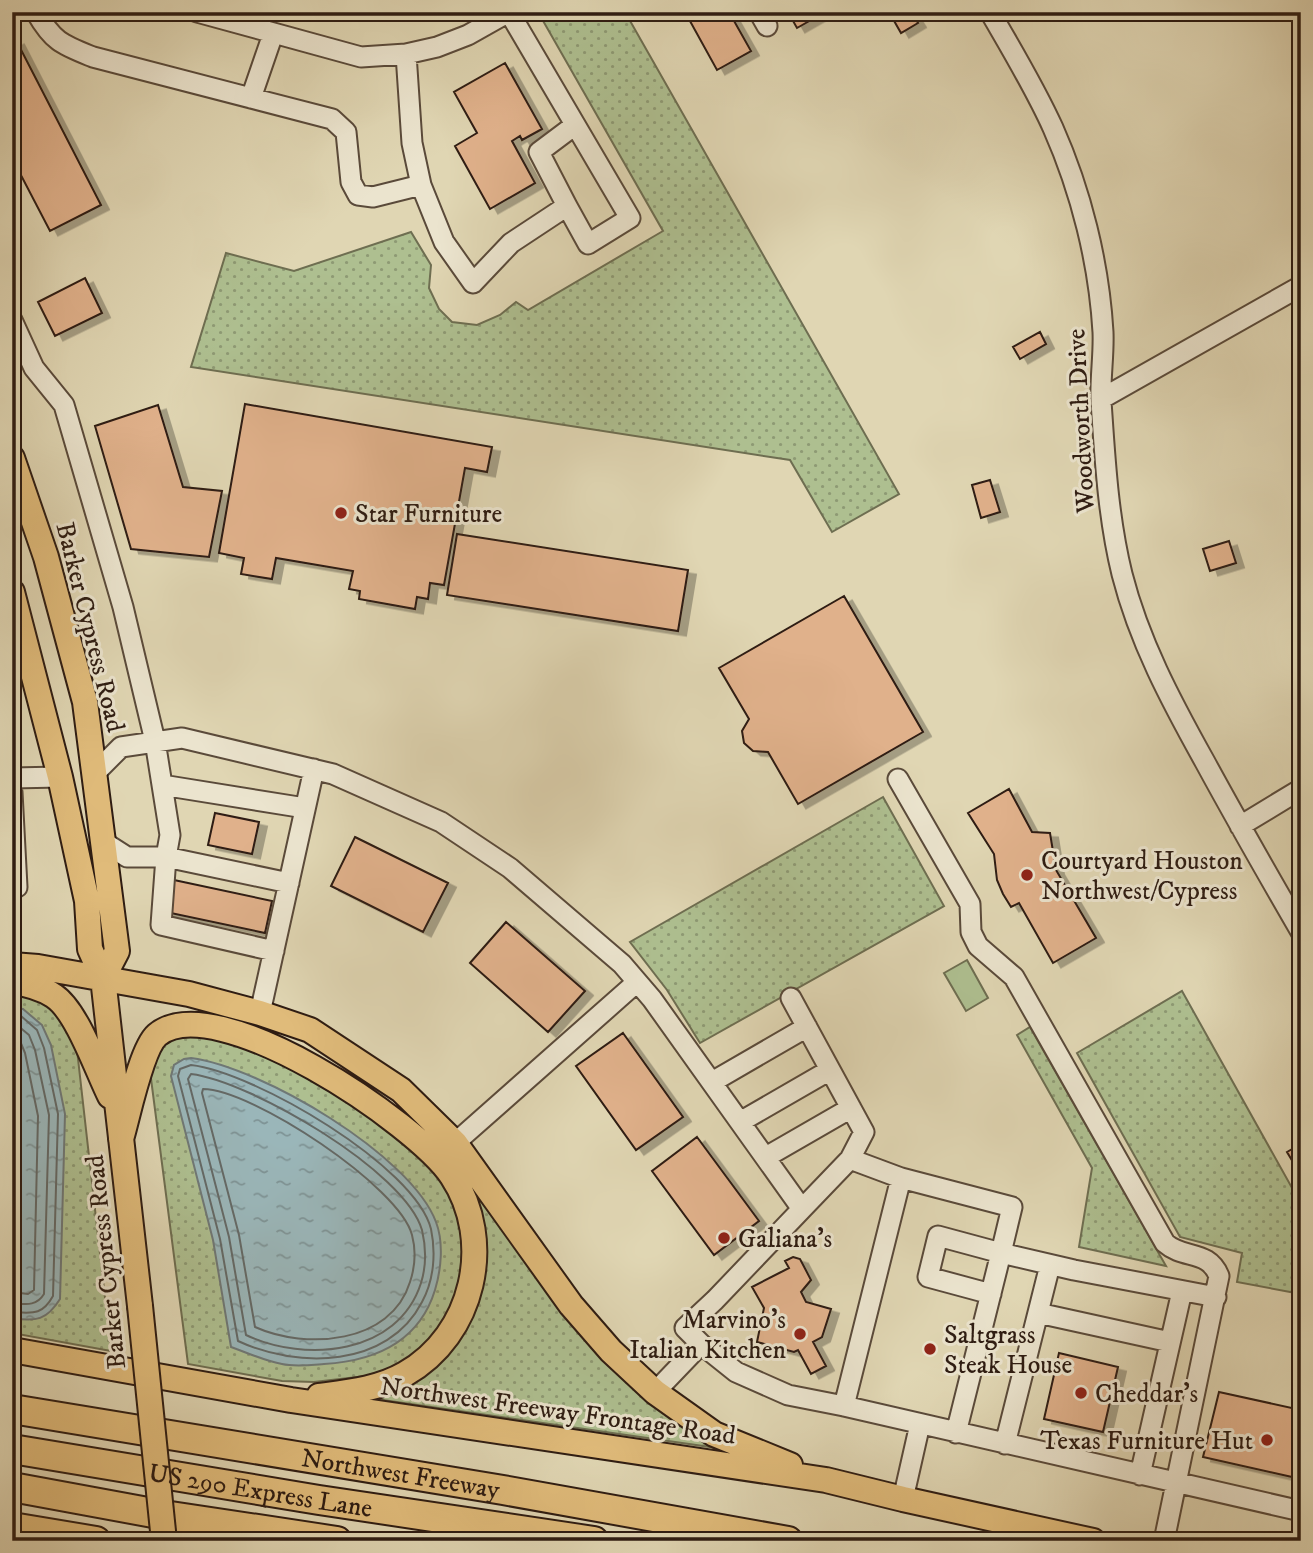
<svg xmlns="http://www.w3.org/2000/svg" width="1313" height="1553" viewBox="0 0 1313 1553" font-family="'IM FELL DW Pica',serif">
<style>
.grass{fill:url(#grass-dots);stroke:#6e6e51;stroke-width:2}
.green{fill:#aebf90;stroke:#6e6e51;stroke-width:2}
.water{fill:url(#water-ripples);stroke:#6f7876;stroke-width:2}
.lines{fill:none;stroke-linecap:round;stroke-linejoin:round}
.shore{stroke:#646966;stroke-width:2}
.building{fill:#e0b18b;stroke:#2e1c12;stroke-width:2;filter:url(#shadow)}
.minor-casing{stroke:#5a4a3a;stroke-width:23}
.major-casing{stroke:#2e1c12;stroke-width:28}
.highway-casing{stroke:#2e1c12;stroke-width:32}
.minor{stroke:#ebe4ce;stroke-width:19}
.major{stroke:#e0bb7a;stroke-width:24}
.highway{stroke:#e0bb7a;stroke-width:28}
.major-bridge-casing{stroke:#2e1c12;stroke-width:28;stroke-linecap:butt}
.major-bridge{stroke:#e0bb7a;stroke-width:24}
.poi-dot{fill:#8f2418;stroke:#ebe4ce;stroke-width:2.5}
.labels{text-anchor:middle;stroke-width:6;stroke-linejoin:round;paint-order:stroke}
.street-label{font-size:26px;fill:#2e1c12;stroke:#ebe4ce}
.poi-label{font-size:26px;fill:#2e1c12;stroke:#ebe4ce;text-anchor:start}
</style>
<defs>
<pattern id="grass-dots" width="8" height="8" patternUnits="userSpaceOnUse" patternTransform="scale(1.75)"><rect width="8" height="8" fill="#aebf90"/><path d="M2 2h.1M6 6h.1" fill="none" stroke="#8e9a74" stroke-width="1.8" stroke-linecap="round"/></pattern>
<pattern id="water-ripples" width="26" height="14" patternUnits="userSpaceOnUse" patternTransform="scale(1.75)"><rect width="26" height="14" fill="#9ab6b9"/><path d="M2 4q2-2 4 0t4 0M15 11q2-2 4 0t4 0" fill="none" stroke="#7e9395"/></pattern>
<filter id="shadow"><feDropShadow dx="8" dy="4.5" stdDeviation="0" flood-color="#0004"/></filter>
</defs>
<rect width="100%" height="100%" fill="#e0d6b3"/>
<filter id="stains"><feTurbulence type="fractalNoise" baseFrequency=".00286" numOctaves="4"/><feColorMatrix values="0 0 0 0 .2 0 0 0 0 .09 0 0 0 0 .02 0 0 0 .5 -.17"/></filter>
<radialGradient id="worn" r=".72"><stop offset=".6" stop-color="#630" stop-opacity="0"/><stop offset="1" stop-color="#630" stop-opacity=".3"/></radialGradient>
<path class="grass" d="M538 12H625L899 494 832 532 790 460 191 367 226 253 294 271 411 232 431 265 429 288 439 309 452 322 477 325 500 315 516 302 528 310 663 231Z
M883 797 944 906 700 1043 667 990 630 942Z
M12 990 56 1009 76 1041 111 1351 12 1333Z
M1182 991 1301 1204V1294L1237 1282 1242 1253 1180 1237 1077 1053Z
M1030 1027 1166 1266 1079 1247 1092 1168 1017 1035Z
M208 1032 319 1078 433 1166 460 1212 464 1256 455 1300 443 1323 426 1343 406 1360 388 1369 366 1376 314 1382 282 1381 188 1364 150 1071 159 1044 168 1037Z
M480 1192 717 1448 369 1398 453 1340 474 1195Z"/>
<path class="green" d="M967 960 988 998 966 1011 944 973Z"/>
<path class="water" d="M12 1008 23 1009 42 1025 51 1045 65 1114 60 1299C47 1320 36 1322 12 1318Z
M191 1058C261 1067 411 1155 436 1222 444 1243 441 1270 435 1290 419 1342 374 1361 324 1364 311 1365 295 1367 282 1364 265 1361 248 1353 231 1347L213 1240 171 1076 174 1065 184 1059Z"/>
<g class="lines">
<path class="shore" d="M12 1015 21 1016 37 1030 44 1048 58 1114 53 1296C42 1316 32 1313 12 1312
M12 1024 17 1025 29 1035 35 1050 49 1115 44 1294C36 1307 25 1304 12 1303
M12 1035 20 1041 25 1053 38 1116 34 1290 28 1294 12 1292
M191 1065C254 1072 415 1166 431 1229 436 1253 434 1280 422 1302 388 1368 298 1369 238 1341L220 1239 178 1076 180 1069Z
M191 1074C250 1081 405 1171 422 1230 426 1247 426 1267 421 1283 398 1355 305 1363 246 1335L229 1237 188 1079Z
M203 1089C252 1089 400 1187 412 1235 416 1250 415 1267 410 1282 391 1344 306 1350 255 1327L239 1235 202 1093Z"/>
</g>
<path class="building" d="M685 12H729L751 51 717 70Z
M788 12H825L797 28Z
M889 12H911L918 23 901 33Z
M16 40 101 205 50 231 12 158V42Z
M505 63 542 129 522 140 520 136 512 141 535 183 490 209 455 146 477 133 454 92Z
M85 278 102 313 55 336 38 302Z
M1040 332 1046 344 1020 359 1013 347Z
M245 404 492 447 487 472 465 468 444 585 430 583 428 599 417 597 415 609 359 599 360 591 349 589 353 571 276 558 272 579 241 574 244 558 219 553Z
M158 405 183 487 222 491 209 557 131 549 95 426Z
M990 480 1000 512 981 518 972 485Z
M457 534 688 570 678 631 447 595Z
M1229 541 1236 563 1210 571 1203 549Z
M844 596 923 732 798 804 768 752 753 751 744 743 742 731 749 719 719 668Z
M1009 789 1032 832 1050 833 1056 870 1096 938 1053 963 1019 903 1011 907 1003 894 997 880 994 854 968 813Z
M215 813 259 822 252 854 208 845Z
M355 837 448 883 423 932 331 886Z
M174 880 272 901 265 933 166 912Z
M506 922 585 991 548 1032 470 963Z
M623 1033 683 1117 636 1150 576 1066Z
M697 1137 759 1221 714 1255 652 1171Z
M1301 1144V1165L1296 1167 1287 1152Z
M793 1257 800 1259 811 1280 801 1292 806 1302 831 1309 822 1337 813 1342 826 1366 811 1374 798 1350 794 1352 757 1342 764 1308 752 1287 789 1268 785 1261Z
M1059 1353 1118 1367 1103 1432 1044 1419Z
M1219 1392 1301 1410V1479L1203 1457Z"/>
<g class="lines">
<defs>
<path id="minor" d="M36 12C53 42 63 45 93 57L332 119 346 132 351 182 358 195 373 197 421 185
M197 12 361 57 406 54 437 47 468 35 509 12
M759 12 767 26
M990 12C1012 50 1035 88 1053 128 1081 191 1099 263 1103 332 1104 355 1100 378 1101 401 1105 459 1108 517 1122 574 1139 641 1171 701 1205 762 1236 819 1268 875 1301 932
M406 54 412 143 421 185 444 242 473 283 511 243 567 206 588 244 630 218 509 12
M251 98 273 34
M567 206 539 152 575 125
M12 320 34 368 64 405 123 607 155 741 170 835 166 857 161 925 274 951
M1101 399 1301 286
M95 773 121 747 182 738 333 774 441 822 510 868 622 964 652 999 802 1209 850 1159 901 1178 1012 1207 1001 1253 1074 1270 1216 1297
M12 778 60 777
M898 779 970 904 971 932 978 946 1014 977 1165 1243C1184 1260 1208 1249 1219 1276L1164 1541
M162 785 305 808
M12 792 17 887 12 890
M1240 826 1301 789
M102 841 127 857H166L289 883
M791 998 864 1132 850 1159
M260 1013 314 769
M712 1082 807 1027
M740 1122 830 1070
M455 1143 637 982
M766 1157 851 1108
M1038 1313 1170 1342
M701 1344 736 1372 788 1395 844 1406 1301 1511
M655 1392 701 1344 685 1328 715 1300 802 1209
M844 1406 901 1178
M956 1433 1001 1253 938 1236 928 1277 991 1294
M1005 1444 1050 1265
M1140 1475 1182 1291
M903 1499 920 1424"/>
<path id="major" d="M12 458 46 557 85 702 117 951 103 978
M12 592 60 777 87 901 90 949 103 978 140 1306
M12 965 38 967 189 994 260 1013 310 1030 401 1090 455 1143 571 1305 611 1351 655 1392 714 1434 790 1465
M12 982C28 984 41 987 54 996 77 1011 97 1070 110 1096
M121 1139C128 1116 141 1049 157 1035 215 986 418 1124 452 1176 495 1241 474 1335 405 1374 379 1389 349 1392 319 1396
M12 1350 291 1400 826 1480 903 1499 1093 1541"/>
<g id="highway">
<path id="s1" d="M12 1409 503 1490 788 1541"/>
<path id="s2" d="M12 1449 319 1500 594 1541"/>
<path d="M12 1487 164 1515 337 1541"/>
<path d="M12 1527 96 1541"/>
</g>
</defs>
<use href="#minor" class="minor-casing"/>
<use href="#major" class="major-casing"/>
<use href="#highway" class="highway-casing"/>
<use href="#minor" class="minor"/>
<use href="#major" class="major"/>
<use href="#highway" class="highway"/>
<defs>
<path id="major-bridge" d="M140 1306 164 1541"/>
</defs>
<use href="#major-bridge" class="major-bridge-casing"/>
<use href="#major-bridge" class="major-bridge"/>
</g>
<g class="poi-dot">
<circle cx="341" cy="513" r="7"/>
<circle cx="1027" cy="875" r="7"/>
<circle cx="724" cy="1238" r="7"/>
<circle cx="800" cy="1334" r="7"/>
<circle cx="930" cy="1349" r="7"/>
<circle cx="1081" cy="1393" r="7"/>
<circle cx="1267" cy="1440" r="7"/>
</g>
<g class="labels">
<g class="street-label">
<text transform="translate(1080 421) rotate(-93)" y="9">Woodworth Drive</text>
<text transform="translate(91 627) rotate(76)" y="9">Barker Cypress Road</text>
<text transform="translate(105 1262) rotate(-96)" y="9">Barker Cypress Road</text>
<text transform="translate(558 1410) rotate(8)" y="9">Northwest Freeway Frontage Road</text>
<text dy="9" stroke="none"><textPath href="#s1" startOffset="394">Northwest Freeway</textPath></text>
<text dy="9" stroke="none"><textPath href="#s2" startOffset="252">US 290 Express Lane</textPath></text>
</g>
<g class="poi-label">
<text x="355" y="522">Star Furniture</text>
<text x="1041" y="869">Courtyard Houston<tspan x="1041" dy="30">Northwest/Cypress</tspan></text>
<text x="738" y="1247">Galiana's</text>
<text x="786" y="1328" text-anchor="end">Marvino's<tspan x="786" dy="30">Italian Kitchen</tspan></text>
<text x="944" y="1343">Saltgrass<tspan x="944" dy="30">Steak House</tspan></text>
<text x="1095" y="1402">Cheddar's</text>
<text x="1253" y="1449" text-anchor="end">Texas Furniture Hut</text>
</g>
</g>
<rect width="1313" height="1553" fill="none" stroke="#e0d6b3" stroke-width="42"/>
<rect x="14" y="14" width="1285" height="1525" fill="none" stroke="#2e1c12" stroke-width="3.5"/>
<rect x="21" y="21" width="1271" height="1511" fill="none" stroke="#2e1c12" stroke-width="2"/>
<rect width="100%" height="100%" filter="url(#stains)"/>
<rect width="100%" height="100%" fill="url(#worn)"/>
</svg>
